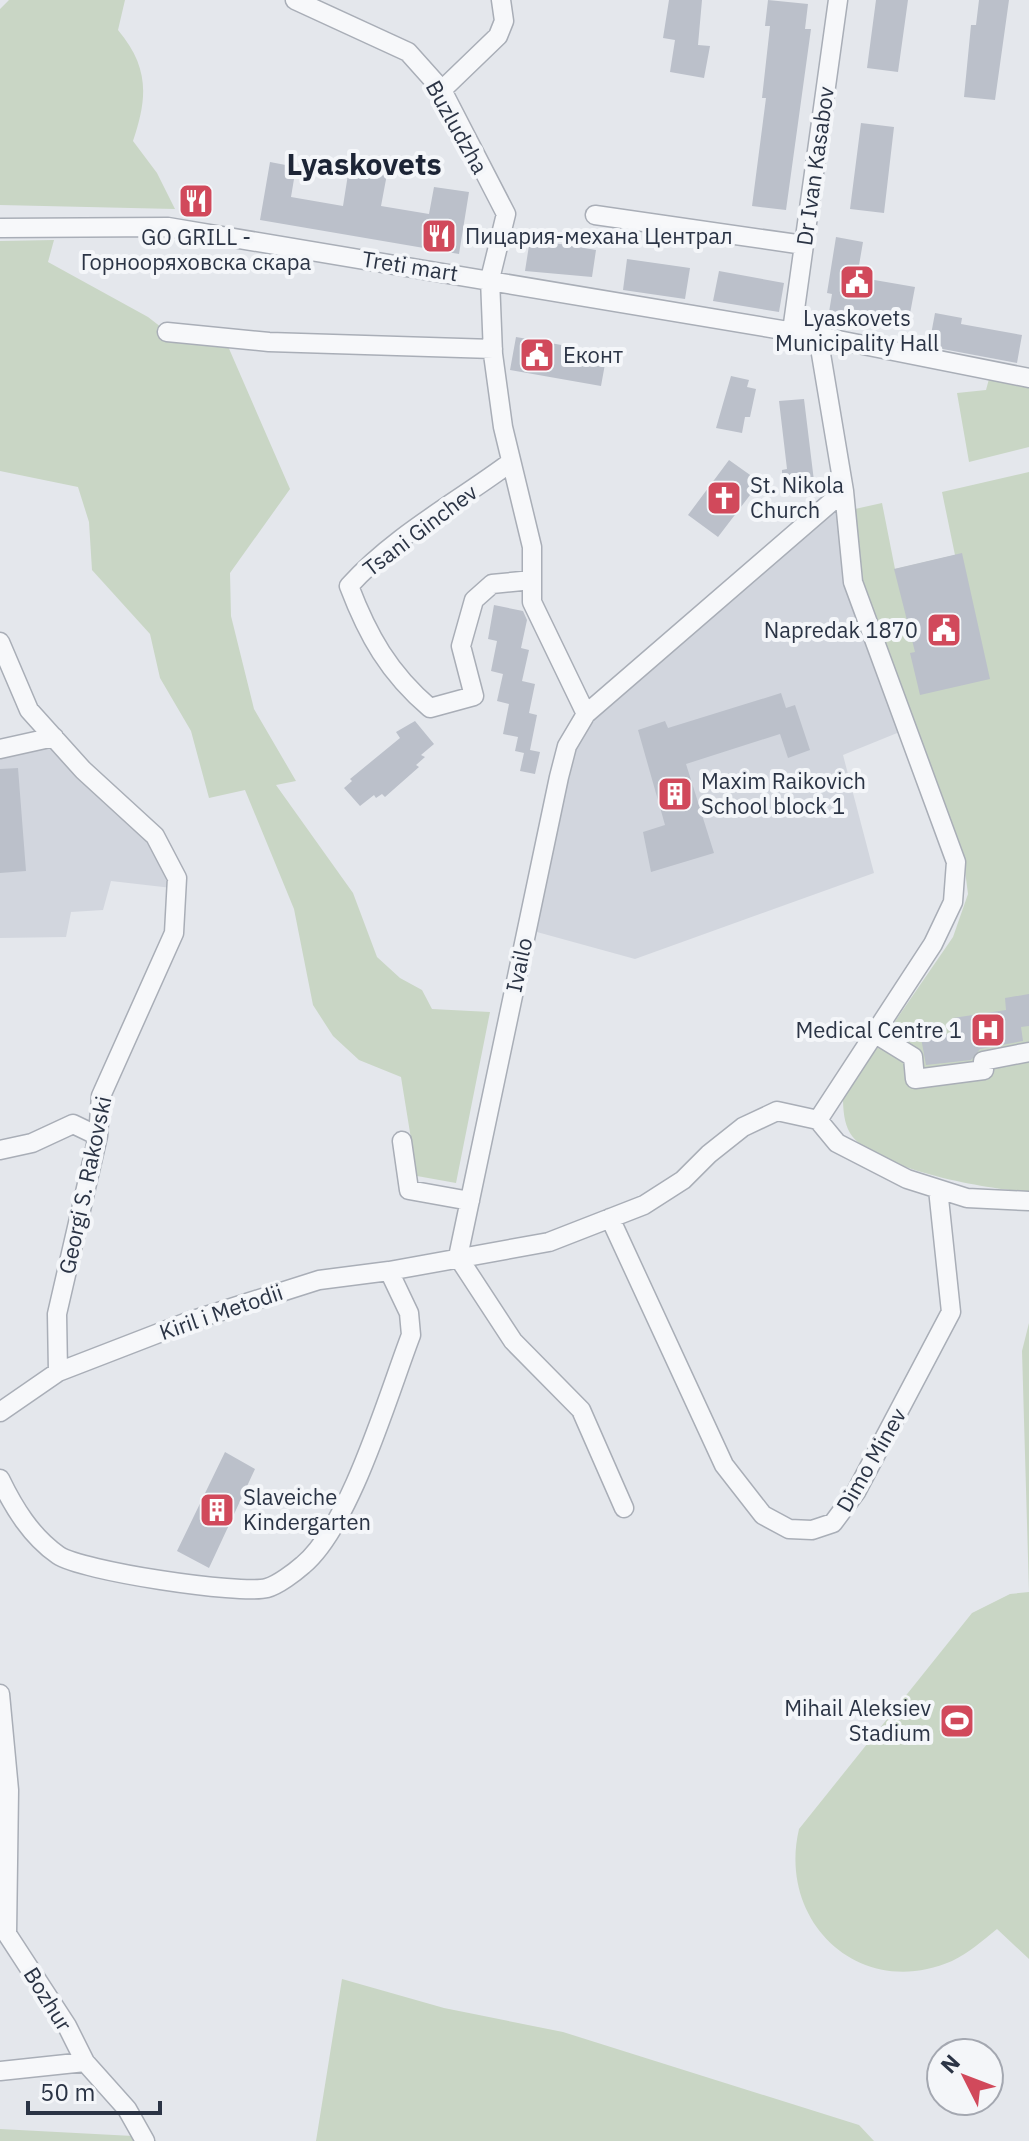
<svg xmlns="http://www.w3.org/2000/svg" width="1029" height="2141" viewBox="0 0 1029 2141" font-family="'IBM Plex Sans',sans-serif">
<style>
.built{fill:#d2d6de}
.green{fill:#c9d6c5}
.building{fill:#bbc0ca}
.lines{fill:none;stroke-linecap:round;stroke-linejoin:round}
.minor-casing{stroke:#a9aeb7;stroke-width:21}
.minor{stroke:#f7f8fa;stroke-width:18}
.labels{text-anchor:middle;stroke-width:8;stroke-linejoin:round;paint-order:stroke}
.street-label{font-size:22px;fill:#2b3445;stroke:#f4f6f9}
.poi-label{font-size:22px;fill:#2b3445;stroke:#f4f6f9;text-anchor:start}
.district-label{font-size:30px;font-weight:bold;fill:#1d2536;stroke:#f4f6f9}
</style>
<rect width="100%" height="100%" fill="#e4e7ec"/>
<path class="built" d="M844 495 907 729 843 755 874 873 635 959 526 929 559 777 586 714Z
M54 737 155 836 172 888 111 881 103 910 71 912 66 937 0 938V749Z"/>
<path class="green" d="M9 0H125L118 30C149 67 148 97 133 141L157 173 175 209 0 205V9Z
M54 240 48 262 148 317 170 334 227 344 290 489 230 573 231 616 254 709 296 781 276 785 353 893 377 957 400 978 422 990 432 1009 490 1012 456 1183 417 1176 401 1077 359 1060 333 1036 313 1005 294 909 245 790 209 798 191 731 160 678 150 634 92 570 89 522 78 487 0 471V241Z
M989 379 1029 386V447L969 462 957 393 986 390Z
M1029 472V1192C988 1189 873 1170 850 1133 844 1123 843 1109 843 1097L953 937 968 894 964 863 853 582 846 511 882 503 895 569 955 555 942 492Z
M1029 1323V1959L997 1929C982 1941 969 1953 952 1961 860 2001 777 1922 799 1829L972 1613 1010 1594 1029 1592 1022 1351Z
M342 1979 444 2008 563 2032 859 2125 874 2141H316Z
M0 2129 133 2136 157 2141H0Z"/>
<path class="building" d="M669 0H702L698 45 710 46 704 78 670 72 675 40 663 38Z
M768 0 808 4 805 29H811L786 210 752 206 766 98H762L770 26H765Z
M876 0H908L898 72 867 68Z
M979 0H1009L995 100 964 97 971 25H976Z
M861 123 894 127 884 213 850 209Z
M270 162 296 167 291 197 343 206 349 168 387 174 381 206 429 214 434 187 469 192 459 254 260 220Z
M836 237 863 242 857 277 915 287 909 319 850 309 849 315 829 312 832 294 827 293Z
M530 239 596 250 592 277 525 271Z
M627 259 690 268 685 299 623 290Z
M719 271 784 283 779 312 713 301Z
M935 313 962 318 961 324 1022 335 1017 363 932 347 933 341 930 340Z
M516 337 607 353 601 386 510 370Z
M731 376 749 380 747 387 756 389 750 417H745L742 433 716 428Z
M804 399 814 481 782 483V470L787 469 779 401Z
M729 460 760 482 718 537 688 515Z
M962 553 990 679 920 695 910 653 915 652 894 569Z
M494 605 523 611 527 620 521 648 529 650 522 681 535 684 529 713 537 715 530 750 540 752 535 774 520 771 524 753 515 751 518 737 503 734 509 704 497 701 503 674 491 671 497 641 488 639Z
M781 693 786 708 795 705 810 750 788 758 780 734 686 764 714 853 651 872 643 832 665 825 638 730 665 721 668 728Z
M415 721 434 744 421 755 425 757 416 765 419 767 385 797 382 794 376 798 374 795 360 806 344 788 352 781 350 779 400 738 396 732Z
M18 768 26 871 0 873V769Z
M1029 994V1026L1021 1027 1023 1041 980 1049 971 1060 926 1065 921 1038 955 1033 953 1018 1006 1010 1005 998Z
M225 1452 255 1469 209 1568 177 1551Z"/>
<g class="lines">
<defs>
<path id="minor" d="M295 0 408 52 442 90 506 214 490 279 493 354 503 427 532 547V602L586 714
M442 90 498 36 504 21 501 0
M595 215 804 245
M0 228 168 227 818 336 1029 378
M792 331 838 0
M167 332 269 342 493 349
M818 336 844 491 853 582 956 862 953 902 933 944 818 1120
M511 462C456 503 395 535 349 586 368 636 389 673 430 708L474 696 461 646 474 600 492 584 532 580
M0 642 29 710 83 770 155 836 177 878 174 933 101 1096 98 1136 57 1314 58 1372
M0 749 54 737
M874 1033 913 1057 915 1079 984 1070 983 1061 1029 1052
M402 1141 409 1190 470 1201
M0 1150 32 1143 73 1124 98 1136
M610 1218 724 1465 763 1515 789 1529 812 1530 833 1523 856 1492 951 1312 938 1189
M0 1412 58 1372 190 1321 319 1280 389 1271 549 1242 644 1205 683 1180 709 1154 743 1127 777 1111 818 1120 837 1143 907 1179 967 1198 1029 1201
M0 1479C14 1508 31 1536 58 1555 81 1571 240 1595 267 1588 278 1585 295 1572 303 1565 350 1526 388 1395 411 1335L409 1313 389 1271
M624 1508 581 1410 513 1341 458 1257 559 777 567 746 586 714 844 491
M0 1694 9 1790 7 1934 67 2026 85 2062 127 2109 145 2141
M0 2071 85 2062"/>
</defs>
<use href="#minor" class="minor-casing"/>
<use href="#minor" class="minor"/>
</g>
<defs>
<symbol id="restaurant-square" viewBox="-11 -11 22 22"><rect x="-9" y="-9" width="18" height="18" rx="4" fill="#d1495b" stroke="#f4f6f9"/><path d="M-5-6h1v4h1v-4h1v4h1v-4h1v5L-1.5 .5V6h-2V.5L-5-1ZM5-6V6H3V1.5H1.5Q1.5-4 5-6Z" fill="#fff"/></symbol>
<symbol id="civic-square" viewBox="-11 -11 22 22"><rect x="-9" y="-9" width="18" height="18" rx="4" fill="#d1495b" stroke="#f4f6f9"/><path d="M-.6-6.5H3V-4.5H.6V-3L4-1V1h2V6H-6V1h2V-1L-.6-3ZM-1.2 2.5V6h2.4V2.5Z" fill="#fff"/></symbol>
<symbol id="church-square" viewBox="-11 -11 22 22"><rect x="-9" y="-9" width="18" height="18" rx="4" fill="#d1495b" stroke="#f4f6f9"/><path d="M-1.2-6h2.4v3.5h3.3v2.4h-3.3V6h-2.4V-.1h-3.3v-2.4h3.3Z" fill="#fff"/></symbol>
<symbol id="building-square" viewBox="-11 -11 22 22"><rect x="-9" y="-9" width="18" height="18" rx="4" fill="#d1495b" stroke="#f4f6f9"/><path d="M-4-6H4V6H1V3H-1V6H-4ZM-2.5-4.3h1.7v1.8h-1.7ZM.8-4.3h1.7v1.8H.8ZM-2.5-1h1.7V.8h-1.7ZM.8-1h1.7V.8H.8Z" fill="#fff"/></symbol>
<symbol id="hospital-square" viewBox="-11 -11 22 22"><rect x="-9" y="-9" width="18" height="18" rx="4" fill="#d1495b" stroke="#f4f6f9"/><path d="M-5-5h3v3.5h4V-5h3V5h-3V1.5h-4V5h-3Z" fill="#fff"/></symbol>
<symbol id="stadium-square" viewBox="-11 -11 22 22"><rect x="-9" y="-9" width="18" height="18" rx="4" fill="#d1495b" stroke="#f4f6f9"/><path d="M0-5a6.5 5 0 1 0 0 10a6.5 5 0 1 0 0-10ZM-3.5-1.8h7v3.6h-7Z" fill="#fff"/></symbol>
</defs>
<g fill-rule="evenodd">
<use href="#restaurant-square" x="176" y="181" width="40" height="40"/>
<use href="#restaurant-square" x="419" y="216" width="40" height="40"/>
<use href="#civic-square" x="837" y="262" width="40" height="40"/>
<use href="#civic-square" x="517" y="335" width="40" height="40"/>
<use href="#church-square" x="704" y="478" width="40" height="40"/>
<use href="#civic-square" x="924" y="610" width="40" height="40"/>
<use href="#building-square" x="655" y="774" width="40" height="40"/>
<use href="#hospital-square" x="968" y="1010" width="40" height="40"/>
<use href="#building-square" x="197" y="1490" width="40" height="40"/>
<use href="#stadium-square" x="937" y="1701" width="40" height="40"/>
</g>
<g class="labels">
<g class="street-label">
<text transform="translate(457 127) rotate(61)" y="8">Buzludzha</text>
<text transform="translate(815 166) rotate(-82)" y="8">Dr Ivan Kasabov</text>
<text transform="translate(410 266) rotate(9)" y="8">Treti mart</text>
<text transform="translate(420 530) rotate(-37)" y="8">Tsani Ginchev</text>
<text transform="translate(519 965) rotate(-78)" y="8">Ivailo</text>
<text transform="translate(85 1185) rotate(-78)" y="8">Georgi S. Rakovski</text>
<text transform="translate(221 1312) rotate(-19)" y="8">Kiril i Metodii</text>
<text transform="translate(871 1460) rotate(-60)" y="8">Dimo Minev</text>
<text transform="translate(48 1999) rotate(58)" y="8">Bozhur</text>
</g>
<g class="poi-label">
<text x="465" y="244">Пицария-механа Централ</text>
<text x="196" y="245" text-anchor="middle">GO GRILL -<tspan x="196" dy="25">Горнооряховска скара</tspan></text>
<text x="857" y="326" text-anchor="middle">Lyaskovets<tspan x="857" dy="25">Municipality Hall</tspan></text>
<text x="563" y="363">Еконт</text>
<text x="750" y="493">St. Nikola<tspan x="750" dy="25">Church</tspan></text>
<text x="918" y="638" text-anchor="end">Napredak 1870</text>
<text x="701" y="789">Maxim Raikovich<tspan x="701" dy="25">School block 1</tspan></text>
<text x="962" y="1038" text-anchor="end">Medical Centre 1</text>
<text x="243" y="1505">Slaveiche<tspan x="243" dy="25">Kindergarten</tspan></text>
<text x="931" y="1716" text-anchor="end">Mihail Aleksiev<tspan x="931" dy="25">Stadium</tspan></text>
</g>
<g class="district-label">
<text x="364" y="175">Lyaskovets</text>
</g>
</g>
<g transform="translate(965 2077) rotate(312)"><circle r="38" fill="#f4f6f9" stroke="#a4a8b1" stroke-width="2"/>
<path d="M0-6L14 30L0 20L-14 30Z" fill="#d1495b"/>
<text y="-12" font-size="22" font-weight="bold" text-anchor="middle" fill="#2b3445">N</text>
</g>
<path d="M28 2101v12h132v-12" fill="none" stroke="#2b3445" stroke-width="4"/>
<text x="40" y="2101" font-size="24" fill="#2b3445" stroke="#f4f6f9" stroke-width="6" paint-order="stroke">50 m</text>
</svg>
